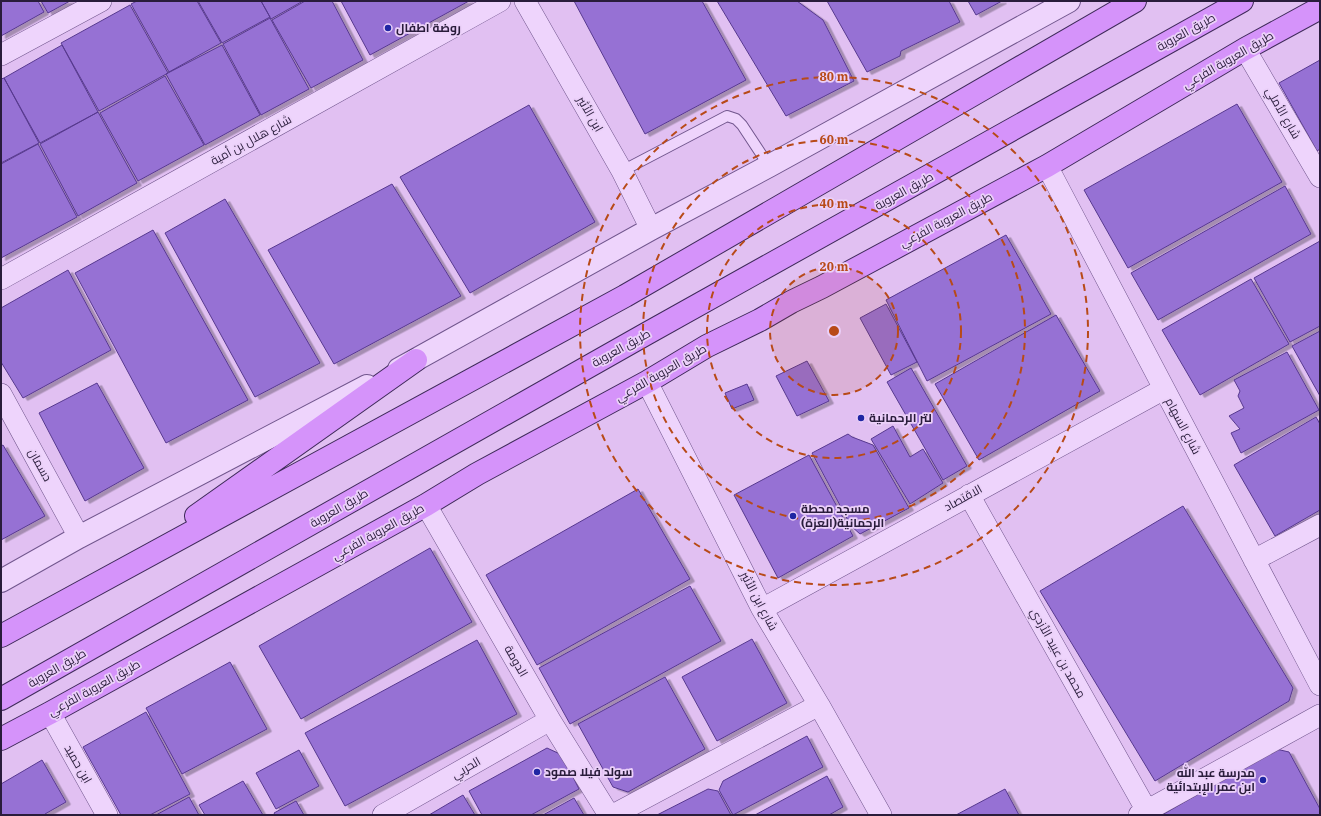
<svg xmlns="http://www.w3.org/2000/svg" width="1321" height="816" viewBox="0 0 1321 816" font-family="'IBM Plex Serif',Cairo,serif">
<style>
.building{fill:#9671d4;stroke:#57398f;filter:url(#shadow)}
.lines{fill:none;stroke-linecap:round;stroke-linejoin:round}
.service-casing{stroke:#71568d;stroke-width:12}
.minor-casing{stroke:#71568d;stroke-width:22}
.tertiary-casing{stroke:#71568d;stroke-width:24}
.primary-casing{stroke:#3f2a5a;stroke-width:24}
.service{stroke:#eed4fc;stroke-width:10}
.minor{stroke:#eed4fc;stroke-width:21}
.tertiary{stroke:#eed4fc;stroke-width:22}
.primary{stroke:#d593fa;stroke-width:22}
.ring{fill:none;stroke:#b84a18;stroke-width:2;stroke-dasharray:7 5}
.poi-dot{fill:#1f26a3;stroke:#ebd0f9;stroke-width:1.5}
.labels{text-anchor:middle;stroke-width:3.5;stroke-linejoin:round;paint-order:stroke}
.poi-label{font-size:12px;font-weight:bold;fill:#291c3b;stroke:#ebd0f9;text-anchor:start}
.street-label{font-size:12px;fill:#291c3b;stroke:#ebd0f9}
.centre{fill:#b84a18;stroke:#ebd0f9;stroke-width:2}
.ring-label{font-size:12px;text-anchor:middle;font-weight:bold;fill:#b84a18;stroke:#ebd0f9;stroke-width:3.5;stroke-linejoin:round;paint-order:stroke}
</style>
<defs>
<filter id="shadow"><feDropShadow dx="4.5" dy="2.5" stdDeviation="0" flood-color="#0004"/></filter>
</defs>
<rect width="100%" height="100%" fill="#e1c0f2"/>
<path class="building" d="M1 1H38L44 12 1 36Z
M41 1H70L48 13Z
M137 1H197L221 43 169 72 131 4Z
M198 1H261L270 17 222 43Z
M261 1H303L271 19Z
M305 1H332L363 60 311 88 272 20Z
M341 1H469L370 55Z
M574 1H702L746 80 645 134Z
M717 1H797L823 20 854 81 786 116Z
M827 1H949L960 22 901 51 900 56 867 72Z
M968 1H1002L976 15Z
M130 5 168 73 99 111 61 43Z
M270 18 309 89 261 115 223 44Z
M62 45 98 112 40 143 4 78Z
M222 45 260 115 205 145 166 74Z
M1320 60V149L1317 151 1279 83Z
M165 76 204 145 138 181 100 113Z
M4 78 39 143 1 163V79Z
M1237 104 1282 182 1128 268 1084 190Z
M529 105 595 222 470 293 400 177Z
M98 112 137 183 78 216 40 144Z
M38 144 77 217 1 258V164Z
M392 184 461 296 334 364 268 250Z
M1285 186 1311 234 1158 320 1131 273Z
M225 199 320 363 255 397 165 233Z
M153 230 248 400 166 443 75 273Z
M1006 235 1051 314 927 381 886 300Z
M1320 241V326L1290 342 1254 278Z
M68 270 111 350 23 398 1 362V308Z
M1251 279 1289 344 1200 395 1162 330Z
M886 304 917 362 891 375 860 318Z
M1056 315 1100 391 979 460 935 384Z
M1320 331V396L1292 346Z
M1287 352 1319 410 1241 453 1231 433 1240 429 1229 416 1244 408 1238 396 1240 391 1234 380Z
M807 361 829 401 797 416 776 376Z
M911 368 967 466 943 480 887 382Z
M97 383 144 468 85 501 39 413Z
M747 384 754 400 732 409 725 393Z
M1316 417 1320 424V510L1275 536 1234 465Z
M893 426 910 457 923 449 943 483 910 504 871 439Z
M848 434 852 437 873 445 909 508 860 534 851 526 812 453Z
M3 445 45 516 1 540V446Z
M809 455 853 536 778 578 734 495Z
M638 489 690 579 537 665 486 575Z
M1183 506 1293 688 1289 701 1155 781 1040 591Z
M430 548 472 622 301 719 259 646Z
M690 586 721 641 570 724 539 668Z
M752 639 787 703 717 741 682 677Z
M477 640 517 714 345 806 305 733Z
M230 662 267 729 182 774 146 708Z
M665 677 705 749 628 792 613 787 578 724Z
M146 712 190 794 150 815H121L83 747Z
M807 736 823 767 733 815 719 790 723 781Z
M547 748 562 755 579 789 531 815H482L469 791Z
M1276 749 1289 752 1320 809V815H1162Z
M299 750 319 786 276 809 256 773Z
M42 760 66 802 45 814V815H1V784Z
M827 776 843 807 829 815H755Z
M243 781 263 815H205L199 805Z
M708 789 718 791 731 815H657Z
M1005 789 1019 815H956Z
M463 795 475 815H429Z
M189 797 199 815H156Z
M574 798 584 815H543Z
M296 801 304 815H275L274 813Z"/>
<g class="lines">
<defs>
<path id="service" d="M622 171 727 116 736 119 742 125 769 166"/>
<path id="minor" d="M525 1 622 171 651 229
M1245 49 1320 177
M1 55 101 1
M1047 166 1320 685
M1 279 500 1
M647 382 762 609 819 705 881 815
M1 394 79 537
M969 495 1147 811
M426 505 550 720 609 815
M1254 560 1320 525
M762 609 1164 389
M50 713 107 815
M383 815 550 720
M613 815 819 705
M1139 815 1320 715"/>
<path id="tertiary" d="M399 369 651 229 769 166 1069 1
M1 581 79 537 367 386"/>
<path id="primary" d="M196 516 416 360
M1 636 625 296 1135 1
M1 699 646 334 1242 1
M1 739 50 713 426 505 477 474 647 382 707 346 760 320 791 302 822 287 1047 166 1245 49 1320 8"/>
</defs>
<use href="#service" class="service-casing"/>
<use href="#minor" class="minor-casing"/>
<use href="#tertiary" class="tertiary-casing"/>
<use href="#primary" class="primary-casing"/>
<use href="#service" class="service"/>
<use href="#minor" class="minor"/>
<use href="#tertiary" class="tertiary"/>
<use href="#primary" class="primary"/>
</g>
<circle cx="834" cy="331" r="64" fill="#b84a18" fill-opacity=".12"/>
<g class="ring">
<circle cx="834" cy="331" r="64"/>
<circle cx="834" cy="331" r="127"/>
<circle cx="834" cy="331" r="191"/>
<circle cx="834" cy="331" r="254"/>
</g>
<g class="poi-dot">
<circle cx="388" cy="28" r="4"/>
<circle cx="861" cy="418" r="4"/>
<circle cx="793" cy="516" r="4"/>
<circle cx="537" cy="772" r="4"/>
<circle cx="1263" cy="780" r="4"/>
</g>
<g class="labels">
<g class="poi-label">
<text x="396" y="32">روضة اطفال</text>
<text x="869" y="422">لتر الرحمانية</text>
<text x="801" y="513">مسجد محطة<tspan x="801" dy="14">الرحمانية(العزة)</tspan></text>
<text x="545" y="776">سولد فيلا صمود</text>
<text x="1255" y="777" text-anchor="end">مدرسة عبد الله<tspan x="1255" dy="14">ابن عمر الإبتدائية</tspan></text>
</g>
<g class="street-label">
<text transform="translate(1186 32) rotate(-29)" y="4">طريق العروبة</text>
<text transform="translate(1228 60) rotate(-30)" y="4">طريق العروبة الفرعي</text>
<text transform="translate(1283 113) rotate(60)" y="4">شارع الأملي</text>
<text transform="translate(590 114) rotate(60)" y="4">ابن الأثير</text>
<text transform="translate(251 140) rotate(-29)" y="4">شارع هلال بن أمية</text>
<text transform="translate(904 191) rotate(-29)" y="4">طريق العروبة</text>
<text transform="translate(946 220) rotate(-28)" y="4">طريق العروبة الفرعي</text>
<text transform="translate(621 348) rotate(-29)" y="4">طريق العروبة</text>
<text transform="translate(661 373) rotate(-30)" y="4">طريق العروبة الفرعي</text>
<text transform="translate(1183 426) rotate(62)" y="4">شارع السهام</text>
<text transform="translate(40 465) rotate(61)" y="4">دسمان</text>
<text transform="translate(963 498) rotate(-29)" y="4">الاقتصاد</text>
<text transform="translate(339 508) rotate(-30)" y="4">طريق العروبة</text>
<text transform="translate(378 532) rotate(-29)" y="4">طريق العروبة الفرعي</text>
<text transform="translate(759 601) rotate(62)" y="4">شارع ابن الأثير</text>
<text transform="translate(1058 653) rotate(61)" y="4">محمد بن عبيد الأزدي</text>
<text transform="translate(516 661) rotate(60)" y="4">الدومة</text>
<text transform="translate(57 668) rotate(-30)" y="4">طريق العروبة</text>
<text transform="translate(94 688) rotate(-29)" y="4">طريق العروبة الفرعي</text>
<text transform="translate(78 764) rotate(60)" y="4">ابن حميد</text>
<text transform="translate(466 768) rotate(-30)" y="4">الحربي</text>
</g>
</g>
<circle cx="834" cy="331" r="6" class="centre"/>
<g class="ring-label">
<text x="834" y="81">80 m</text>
<text x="834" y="144">60 m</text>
<text x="834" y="208">40 m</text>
<text x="834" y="271">20 m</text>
</g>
<rect width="1321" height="816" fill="none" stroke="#291c3b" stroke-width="4"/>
</svg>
